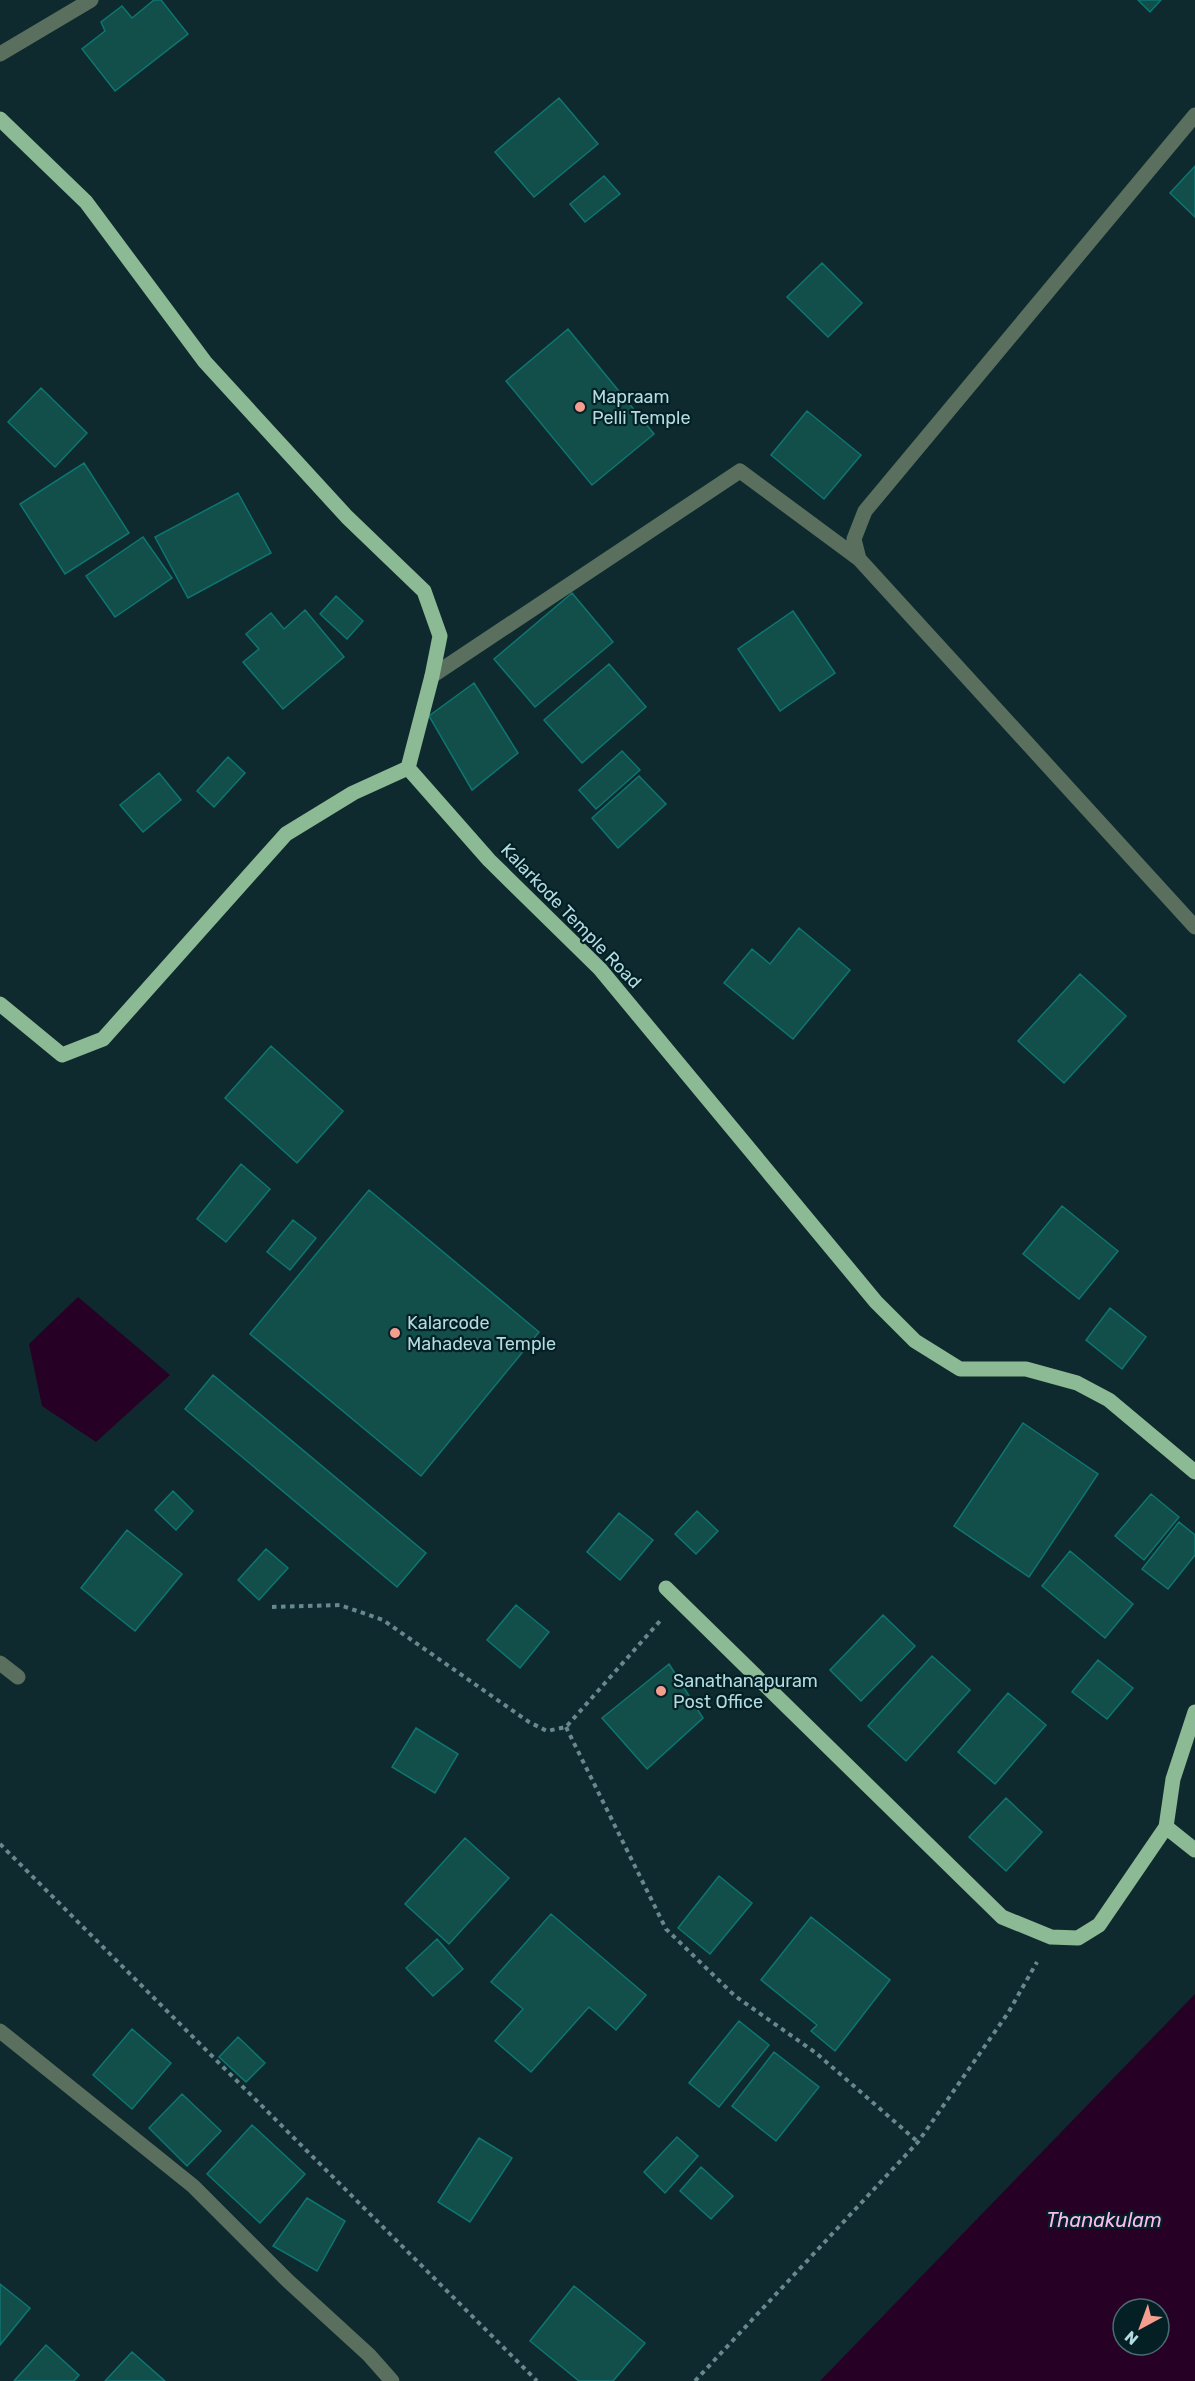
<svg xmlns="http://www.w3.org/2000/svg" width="1195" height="2381" viewBox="0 0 1195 2381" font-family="Rubik,sans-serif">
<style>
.water{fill:#270025;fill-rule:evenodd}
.building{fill:#124e4a;stroke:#0e7671;stroke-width:1.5}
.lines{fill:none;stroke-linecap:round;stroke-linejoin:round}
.path{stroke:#66888e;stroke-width:4;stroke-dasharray:4.5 4.5;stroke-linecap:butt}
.minor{stroke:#5a6f5d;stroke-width:15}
.major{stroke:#8cba94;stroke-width:15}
.poi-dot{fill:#f59d8e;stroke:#042025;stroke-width:2}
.labels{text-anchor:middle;stroke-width:4.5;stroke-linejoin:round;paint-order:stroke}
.poi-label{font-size:18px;fill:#b3dbe2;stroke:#042025;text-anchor:start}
.street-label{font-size:18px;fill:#b3dbe2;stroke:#042025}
.water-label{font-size:20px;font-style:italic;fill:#fcbaf5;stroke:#042025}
</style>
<rect width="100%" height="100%" fill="#0e2a2f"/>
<path class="water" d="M78 1297 170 1375 96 1442 42 1406 29 1344Z
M1195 1994V2381H820ZM1123 2309H1159V2345H1123Z"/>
<path class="building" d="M154 0H161L188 34 115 91 82 49 105 31 101 22 122 6 132 18Z
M1138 0H1161L1150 12Z
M559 98 598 144 534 197 495 152Z
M1195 166V217L1170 193Z
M604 176 620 194 585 222 570 204Z
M822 263 862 303 828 337 787 297Z
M568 329 654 434 592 485 506 381Z
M41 388 87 433 55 467 8 422Z
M807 411 861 455 824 499 771 455Z
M84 463 129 533 65 574 20 504Z
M238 493 271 553 188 598 155 537Z
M143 537 172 578 115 617 86 576Z
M572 593 613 642 535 707 494 659Z
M336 596 363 621 347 639 320 614Z
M305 610 344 657 283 709 243 662 259 649 246 634 271 613 284 629Z
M793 611 835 673 780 711 738 649Z
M609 664 646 707 582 763 544 720Z
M474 683 518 753 472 790 429 716Z
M622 751 640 770 596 809 579 790Z
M228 757 245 773 214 807 197 791Z
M159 773 181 800 143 832 120 805Z
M639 776 666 804 618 848 592 818Z
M799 928 850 970 793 1039 724 983 752 949 770 964Z
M1080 974 1126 1016 1064 1083 1018 1041Z
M271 1046 343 1111 297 1163 225 1098Z
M241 1164 270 1189 226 1242 197 1219Z
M369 1190 539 1332 421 1476 250 1334Z
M1062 1206 1118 1251 1079 1299 1023 1254Z
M293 1220 316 1238 290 1270 267 1252Z
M1110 1308 1146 1337 1122 1369 1086 1340Z
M213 1375 426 1553 397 1587 185 1409Z
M1023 1423 1098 1474 1029 1577 954 1526Z
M173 1491 193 1511 176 1530 155 1510Z
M1151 1494 1179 1517 1144 1560 1115 1536Z
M697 1511 718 1531 696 1554 675 1534Z
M619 1513 653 1540 620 1580 587 1552Z
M1179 1522 1195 1535V1555L1168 1589 1142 1569Z
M127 1530 182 1574 135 1631 81 1588Z
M266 1549 288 1568 259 1600 238 1580Z
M1070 1551 1133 1604 1105 1638 1042 1586Z
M516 1605 549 1632 520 1668 487 1640Z
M883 1615 915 1646 861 1701 830 1670Z
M932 1656 970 1690 906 1761 868 1726Z
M1098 1660 1133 1688 1107 1719 1072 1692Z
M669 1664 703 1718 647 1769 602 1718Z
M1008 1693 1046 1725 995 1784 958 1752Z
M416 1728 458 1754 435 1793 392 1767Z
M1006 1798 1042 1832 1006 1871 969 1837Z
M465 1838 509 1878 449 1944 405 1904Z
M719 1876 752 1903 710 1954 678 1928Z
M551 1914 646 1995 616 2030 589 2007 531 2072 495 2041 523 2009 491 1982Z
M811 1917 890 1980 835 2051 811 2031 817 2025 761 1980Z
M437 1939 463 1969 433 1996 406 1968Z
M739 2021 769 2045 719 2107 689 2083Z
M132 2029 171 2063 132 2109 93 2075Z
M238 2037 265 2063 246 2082 219 2057Z
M774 2052 819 2087 776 2141 732 2106Z
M182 2094 221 2131 187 2166 149 2128Z
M252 2125 305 2174 260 2223 207 2174Z
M677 2137 698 2156 665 2193 644 2172Z
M479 2138 512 2158 470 2222 438 2202Z
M701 2167 733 2196 711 2219 680 2191Z
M307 2198 345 2221 317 2271 273 2246Z
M0 2284 30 2308 0 2345Z
M574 2286 645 2343 613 2381H579L530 2341Z
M46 2345 79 2375 74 2381H14Z
M132 2352 165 2381H105Z"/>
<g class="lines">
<path class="path" d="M272 1607 340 1605 383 1620 529 1722 547 1731 566 1727 660 1621
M566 1727 666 1929 735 1996 816 2053 918 2142
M0 1844 537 2381
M695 2381 918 2142 1008 2013 1037 1962"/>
<path class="minor" d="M0 54 91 0
M1195 115 865 511 854 539 859 559 1195 927
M432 676 740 471 859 559
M0 1663 18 1677
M0 2031 193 2186 287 2280 369 2355 392 2381"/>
<path class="major" d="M0 119 86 202 205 362 347 517 424 591 440 636 432 676 408 768
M0 1004 62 1055 103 1039 286 834 353 793 408 768 489 860 600 969 876 1302 915 1341 960 1369H1026L1077 1383 1109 1400 1195 1472
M666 1588 1002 1917 1051 1937 1078 1938 1099 1925 1166 1827 1173 1779 1195 1712
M1166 1827 1195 1850"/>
</g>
<g class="poi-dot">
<circle cx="580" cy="407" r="6"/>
<circle cx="395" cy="1333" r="6"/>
<circle cx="661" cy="1691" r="6"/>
</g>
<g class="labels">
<g class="poi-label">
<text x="592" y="403">Mapraam<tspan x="592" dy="21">Pelli Temple</tspan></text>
<text x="407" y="1329">Kalarcode<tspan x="407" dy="21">Mahadeva Temple</tspan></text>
<text x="673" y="1687">Sanathanapuram<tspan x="673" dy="21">Post Office</tspan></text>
</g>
<g class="street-label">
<text transform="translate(571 916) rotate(46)" y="6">Kalarkode Temple Road</text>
</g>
<g class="water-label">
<text x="1104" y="2227">Thanakulam</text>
</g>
</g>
<g transform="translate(1141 2327) rotate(221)"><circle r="28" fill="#042025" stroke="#4a6b71" stroke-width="1.5"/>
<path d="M0-4.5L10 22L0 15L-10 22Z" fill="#f59d8e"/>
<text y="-9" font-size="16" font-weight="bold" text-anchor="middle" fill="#b3dbe2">N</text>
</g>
</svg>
